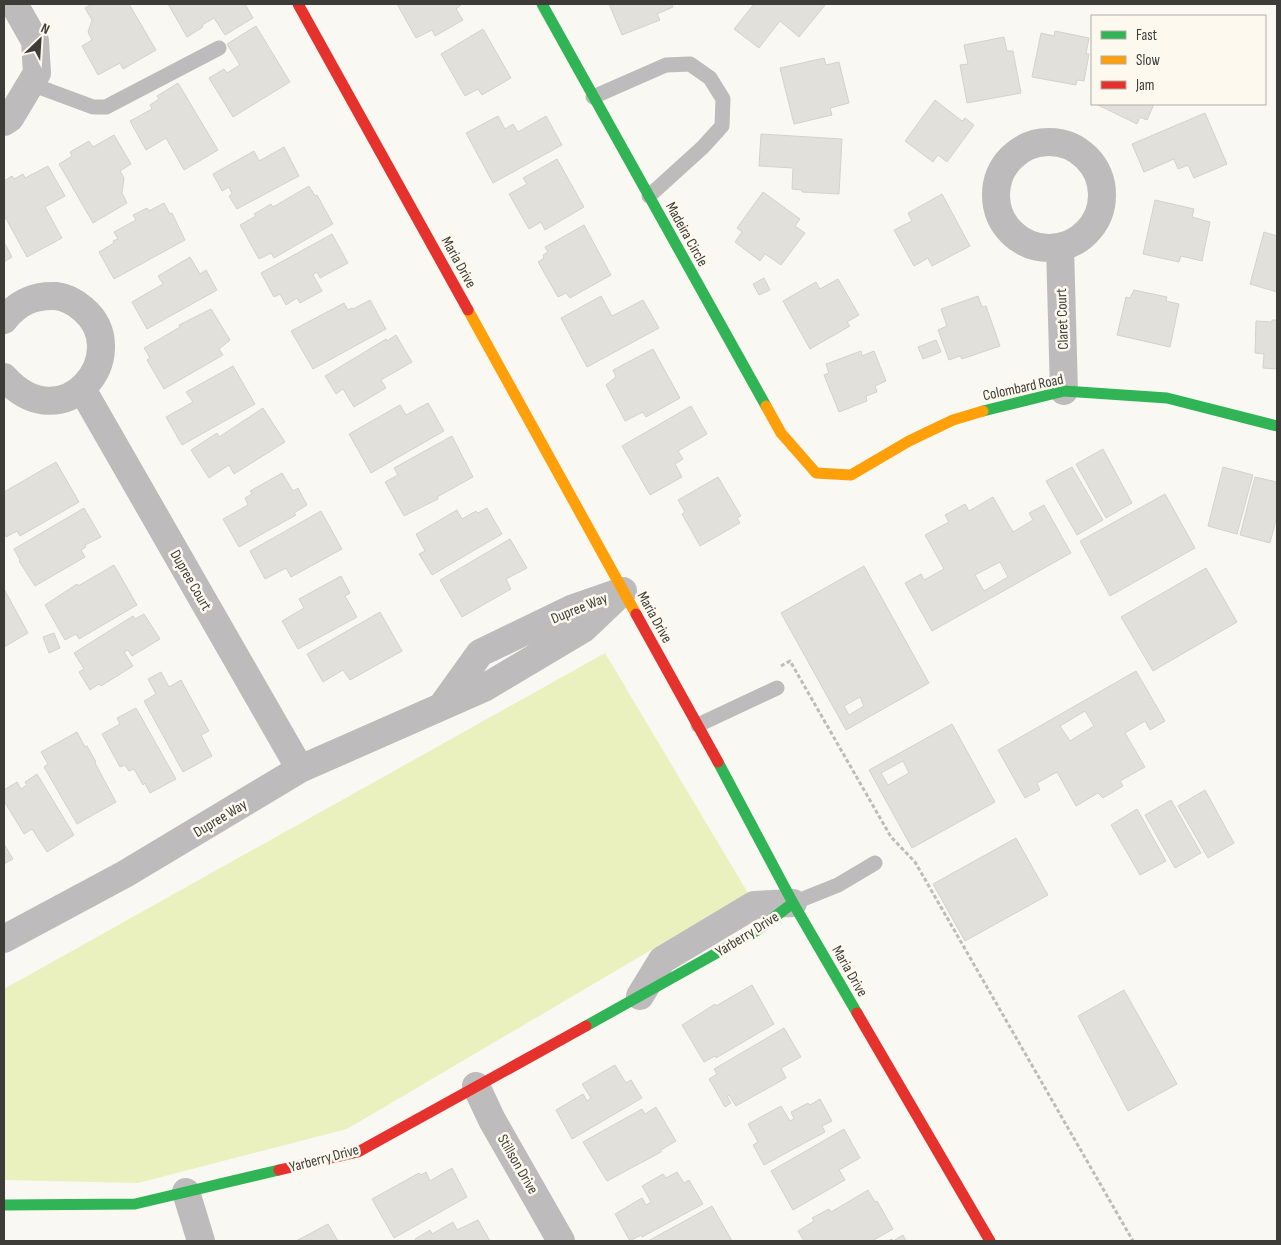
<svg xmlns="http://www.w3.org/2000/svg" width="1281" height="1245" viewBox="0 0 1281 1245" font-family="'Sofia Sans Condensed',sans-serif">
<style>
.green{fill:#ebf1be}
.building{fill:#e2e0db;stroke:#d3d2cd;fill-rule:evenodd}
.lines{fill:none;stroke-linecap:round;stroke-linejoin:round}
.path{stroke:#bebcba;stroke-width:3;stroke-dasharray:4 2.5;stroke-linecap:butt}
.lane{stroke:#bdbbbb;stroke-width:15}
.street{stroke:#bdbbbb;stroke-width:28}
.fast{stroke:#30b455;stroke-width:11}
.slow{stroke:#ff9f0a;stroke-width:11}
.jam{stroke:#e5322d;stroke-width:11}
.labels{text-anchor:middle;stroke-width:5;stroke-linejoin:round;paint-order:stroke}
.street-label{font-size:15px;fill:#3d3c38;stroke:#fdf9ee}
</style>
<rect width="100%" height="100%" fill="#faf8f2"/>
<path class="green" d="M605 653 748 893 347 1129 138 1183 4 1180V989Z"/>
<path class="building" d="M92 4H129L156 50 123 69 120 63 98 75 82 46 92 40 88 32 92 20 85 8Z
M168 4H245L253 18 225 35 214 18 202 25 203 27 187 37Z
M397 4H462L456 9 463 20 435 36 432 30 416 38Z
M609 4H672L673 7 657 14 660 20 622 35Z
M754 4H826L799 37 780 21 759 48 734 29Z
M256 26 290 82 233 117 209 78 224 69 227 73 240 65 227 44Z
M483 29 511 78 482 95 478 89 465 96 441 54Z
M1055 31 1089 38 1086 54H1089L1084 81 1077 80 1076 85 1032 77 1041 33 1054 36Z
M1004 37 1007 51H1013L1021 93 967 103 960 65 968 64 964 45Z
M824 58 826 65 839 62 849 103 830 108 832 115 794 124 780 68Z
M178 83 218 150 184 170 166 138 146 150 130 121 152 109 150 105 159 99 157 96Z
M935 100 962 121 965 118 974 125 947 162 938 155 933 162 905 141Z
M1096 104H1154L1147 120 1140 117 1137 124Z
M1205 113 1227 164 1194 178 1188 165 1178 169 1174 159 1144 172 1132 144Z
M498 116 505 129 513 124 518 132 546 116 562 145 493 183 466 133Z
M761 134 842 139 839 194 802 192V190L792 189 793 168 759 166Z
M114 135 131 164 120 171 124 178 122 193 127 203 93 223 59 164 72 156 70 152 89 141 93 147Z
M284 147 299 176 237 209 229 196 232 194 229 187 222 191 213 174 254 151 259 161Z
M557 159 584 207 545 230 541 222 529 229 509 194 527 184 523 178Z
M48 166 65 196 45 207 62 238 27 257 4 215V181L12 176 14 179 23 174 25 178Z
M309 186 315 196 317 195 333 224 274 258 271 253 259 259 240 225 256 216 254 214 271 204 273 207Z
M763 192 800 219 795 226 805 233 781 265 765 254 760 261 735 242 742 232 737 228Z
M942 194 970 246 932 266 928 258 914 266 894 230 912 221 908 213Z
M1155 200 1194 209 1192 217 1210 222 1202 261 1181 256 1179 262 1143 254Z
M164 203 170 214 172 213 185 240 114 279 99 252 114 243 113 241 118 239 114 232 136 220 133 215 147 208 149 211Z
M584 225 611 275 570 298 566 293 558 297 538 262 544 258 543 255 548 252 545 247Z
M1264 232 1277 236V292L1250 284Z
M332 234 348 263 320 278 317 272 313 275 322 291 300 303 297 298 286 305 280 294 274 297 261 273Z
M4 242 12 257 4 262Z
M190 257 200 274 206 270 217 290 147 329 132 302 163 284 158 276Z
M764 278 770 290 759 295 753 284Z
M838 279 859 315 847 322 850 326 810 349 783 301 816 282 820 289Z
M1134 290 1167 297 1166 301 1179 304 1170 347 1117 335 1126 297 1130 298Z
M601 296 612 316 643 300 659 328 587 367 561 318Z
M978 296 982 307 986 306 1000 346 962 359 960 356 949 360 938 330 947 326 941 309Z
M370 300 386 329 313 369 291 331 344 303 348 310 352 308 353 309Z
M211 309 230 340 219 349 223 355 164 389 147 360 150 358 144 348 180 327 179 325Z
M1272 320H1277V369L1263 368 1264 354 1255 353 1256 321 1272 322Z
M396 335 412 362 381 380 386 388 354 407 343 389 336 394 325 376 386 339 387 341Z
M936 340 941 352 923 359 918 347Z
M653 349 680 398 646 417 643 412 625 421 606 385 616 377 613 370Z
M861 351 862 356 874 351 886 381 875 386 877 392 866 396 867 401 839 412 824 375 829 373 826 364Z
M233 366 255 404 182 445 166 417 193 402 186 392Z
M428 403 444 431 371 473 349 434 400 405 406 415Z
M691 406 707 434 678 451 683 459 675 464 682 477 650 495 622 446Z
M263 408 285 442 234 474 229 465 209 478 191 450 217 433 219 437Z
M452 436 473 477 437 497 438 499 404 516 385 482 398 475 394 468Z
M1103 449 1132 503 1106 518 1076 464Z
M56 462 79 502 20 536 17 531 6 537 4 533V492Z
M1072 467 1103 520 1077 535 1046 481Z
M1223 467 1253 475 1237 534 1208 526Z
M282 473 293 491 298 488 307 505 294 513 296 515 239 547 223 519 248 505 245 498 252 494 250 491Z
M718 477 741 516 737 518 740 523 700 546 682 514 685 512 678 500Z
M1255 477 1277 482V516L1270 543 1240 535Z
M1165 494 1195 548 1110 596 1080 541Z
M993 497 1013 532 1033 520 1029 513 1044 505 1071 553 932 631 905 583 921 574 924 580 944 569 925 535 949 522 945 515 965 504 969 511ZM1000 562 1008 577 984 591 975 575Z
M84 508 101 537 85 545 86 547 81 550 85 557 35 586 19 561 20 560 14 549Z
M487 508 502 534 432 575 419 554 425 551 416 534 457 510 462 519 476 511 478 513Z
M321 511 342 549 291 577 286 568 265 579 250 551Z
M510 539 527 568 506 579 511 589 462 617 440 580Z
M114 565 137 605 79 639 76 634 65 640 45 605 77 584 78 586Z
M864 566 929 683 846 730 781 613ZM860 697 864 706 849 715 844 706Z
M1206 568 1237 622 1153 671 1121 617Z
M341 576 350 593 345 596 357 617 298 649 282 621 304 608 299 599Z
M4 589 28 633 4 647Z
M380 612 402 651 350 680 343 670 323 682 307 654Z
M144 614 160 639 132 656 128 650 124 652 133 666 101 686 99 684 90 690 79 672 84 669 74 653 133 616 135 619Z
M54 633 60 648 49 653 43 637Z
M1136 671 1165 721 1150 730 1145 721 1125 733 1145 767 1120 781 1123 786 1103 798 1098 793 1076 806 1057 772 1037 783 1040 790 1025 798 998 750ZM1085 711 1094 726 1070 741 1060 726Z
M161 672 169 687 181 680 209 731 201 735 212 756 183 772 144 701 156 694 148 679Z
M136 708 176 779 150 793 145 783 143 785 134 769 129 771 125 765 120 767 102 734 120 724 117 718Z
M952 724 995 802 912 848 869 770ZM903 761 909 773 888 785 881 773Z
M77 732 85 747 87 746 96 762 95 763 116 802 77 824 44 767 48 764 41 752Z
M37 774 74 835 47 852 32 829 24 834 4 801V790L17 782 21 789 27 785 25 782Z
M1205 790 1234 843 1208 858 1178 806Z
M1171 800 1201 853 1175 868 1145 815Z
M1137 809 1166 861 1140 875 1111 825Z
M1016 838 1048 895 965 941 933 884Z
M4 844 13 859 4 864Z
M752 985 774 1024 716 1058 715 1056 704 1062 682 1025 715 1004 716 1006Z
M1124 990 1177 1084 1128 1111 1078 1016Z
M784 1028 801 1057 781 1068 786 1078 736 1106 729 1095 727 1096 731 1103 725 1107 709 1079 717 1074 714 1069Z
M615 1065 626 1083 631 1080 642 1098 572 1139 556 1110 583 1094 587 1101 591 1098 582 1084Z
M820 1099 832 1121 822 1126 825 1132 764 1165 753 1145 758 1142 748 1124 781 1106 790 1121 794 1119 791 1112 808 1103 810 1105Z
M656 1107 676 1141 661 1150V1152L607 1181 583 1142 642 1109 645 1114Z
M844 1129 860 1158 839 1170 845 1180 793 1210 771 1171Z
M452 1168 467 1197 394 1238 372 1199 419 1173 421 1175 426 1172 430 1181Z
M677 1172 684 1183 689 1180 703 1204 642 1237 641 1235 630 1241 615 1214 642 1198 646 1205 651 1202 642 1186 663 1174 666 1178Z
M868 1190 875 1202 877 1201 893 1229 872 1241H804L798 1231 814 1221 812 1218 829 1209 831 1212Z
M712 1206 732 1241H648Z
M478 1220 490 1241H416L415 1239 430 1230 432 1234 453 1222 457 1230Z
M328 1224 338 1241H296Z
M903 1235 906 1241H887L892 1239 893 1241Z"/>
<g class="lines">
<path class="path" d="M781 666 790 661 891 837 915 862 1133 1241"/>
<path class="lane" d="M31 84 93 107H106L219 48
M593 97 666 65 690 64 710 78 723 99 722 126 703 147 649 196
M698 725 777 688
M793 903 838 885 875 863"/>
<path class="street" d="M4 122 10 118 37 73 35 41 14 4
M996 195a53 53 0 1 1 106 0a53 53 0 1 1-106 0Z
M1060 247 1064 391
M4 320C18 302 34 295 56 296 66 297 76 303 83 309 135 353 64 444 4 377
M82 389 300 769
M442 706 480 653 571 609 614 594
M4 939 125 874 300 769 484 688 583 629 623 591
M640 996 662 960 754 905 793 903
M476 1086 492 1120 561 1241
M186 1192 201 1241"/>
<path class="fast" d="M542 4 766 406
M983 411 1064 391 1167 398 1277 426
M718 762 793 903 857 1013
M586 1026 756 931 793 903
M4 1205 135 1204 279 1170"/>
<path class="slow" d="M468 310 636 614
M766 406 781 433 816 473 851 475 909 441 953 420 983 411"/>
<path class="jam" d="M298 4 468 310
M636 614 718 762
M857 1013 990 1241
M279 1170 358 1152 586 1026"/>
</g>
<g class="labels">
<g class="street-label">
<text transform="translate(687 234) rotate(61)" y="5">Madeira Circle</text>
<text transform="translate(459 262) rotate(61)" y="5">Maria Drive</text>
<text transform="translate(1062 319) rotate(-92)" y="5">Claret Court</text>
<text transform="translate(1023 387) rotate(-12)" y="5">Colombard Road</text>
<text transform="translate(191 580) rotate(60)" y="5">Dupree Court</text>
<text transform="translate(579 608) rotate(-22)" y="5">Dupree Way</text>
<text transform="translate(655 617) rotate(61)" y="5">Maria Drive</text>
<text transform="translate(220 818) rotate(-31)" y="5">Dupree Way</text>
<text transform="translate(747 934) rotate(-32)" y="5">Yarberry Drive</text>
<text transform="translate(850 971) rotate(60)" y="5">Maria Drive</text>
<text transform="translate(324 1158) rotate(-15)" y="5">Yarberry Drive</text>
<text transform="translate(518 1164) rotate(60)" y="5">Stillson Drive</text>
</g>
</g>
<rect width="1281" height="1245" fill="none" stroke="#3d3c38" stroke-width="10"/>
<rect x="1091" y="15" width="175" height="90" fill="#fdf9ee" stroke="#b0ada5"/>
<rect x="1101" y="31" width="25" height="8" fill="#30b455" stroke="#b0ada5"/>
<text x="1136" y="40" font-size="15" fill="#3d3c38">Fast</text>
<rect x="1101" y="56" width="25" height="8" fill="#ff9f0a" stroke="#b0ada5"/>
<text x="1136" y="65" font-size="15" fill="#3d3c38">Slow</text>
<rect x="1101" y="81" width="25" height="8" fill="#e5322d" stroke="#b0ada5"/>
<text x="1136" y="90" font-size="15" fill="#3d3c38">Jam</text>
<g transform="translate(40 40) rotate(25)" stroke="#fdf9ee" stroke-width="4" paint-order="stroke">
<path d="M0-4L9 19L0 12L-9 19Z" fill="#3d3c38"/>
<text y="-8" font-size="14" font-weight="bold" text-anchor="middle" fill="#3d3c38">N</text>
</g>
</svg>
